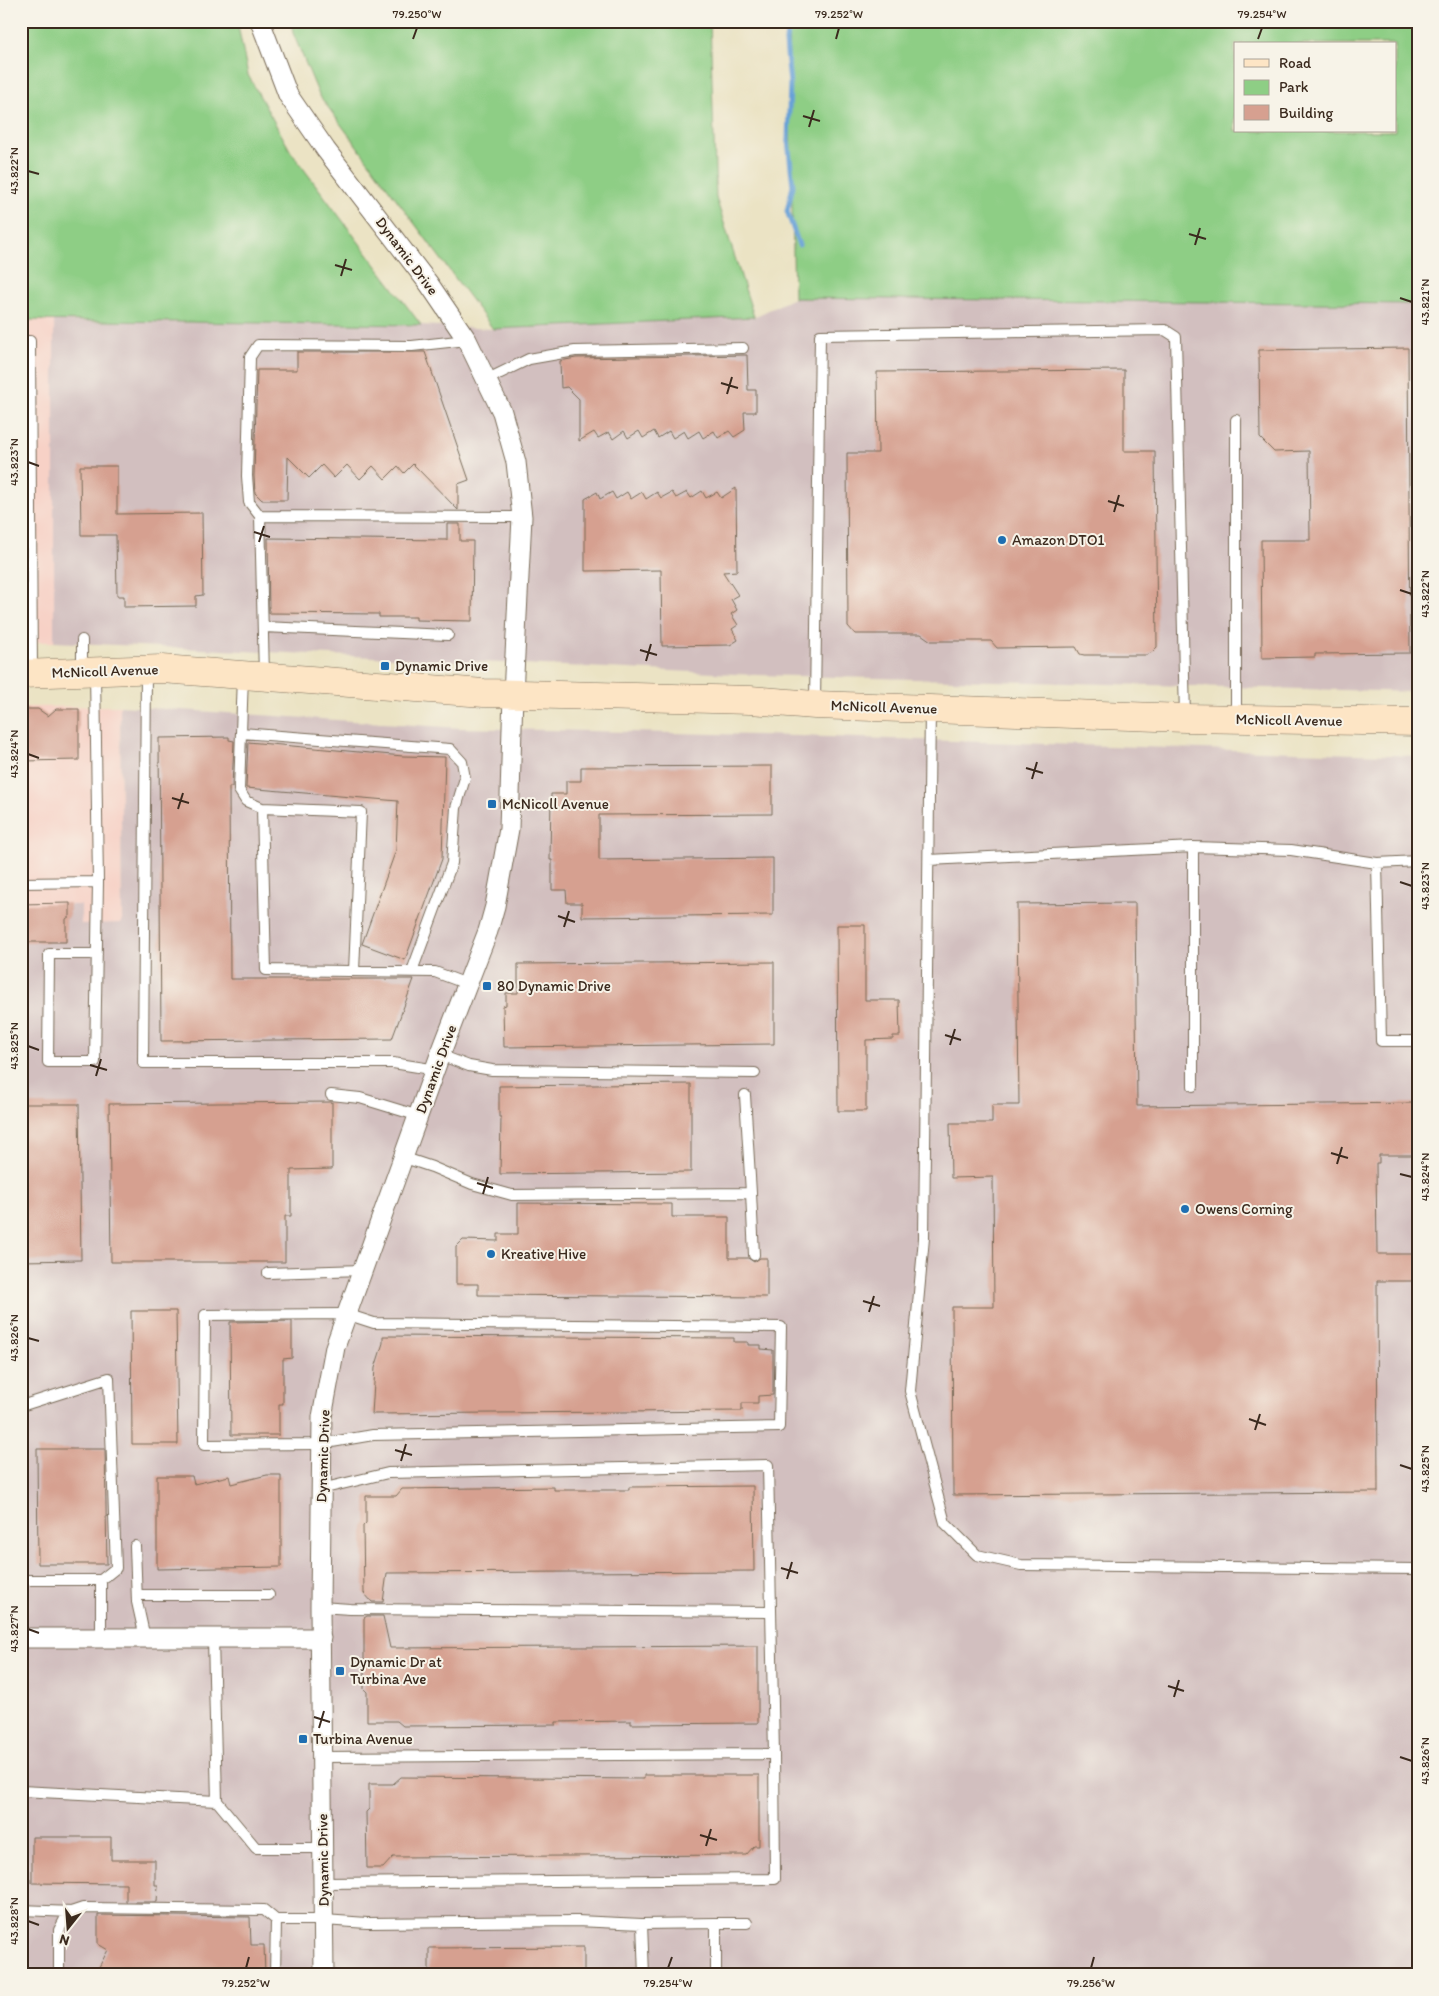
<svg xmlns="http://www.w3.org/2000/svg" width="1439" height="1996" viewBox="0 0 1439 1996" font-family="Itim,sans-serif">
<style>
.built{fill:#f7d1c6}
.industrial{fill:#d2bfbf}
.green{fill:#8ece85;stroke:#647c52;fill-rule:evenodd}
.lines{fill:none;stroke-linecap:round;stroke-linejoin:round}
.stream{stroke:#67a1d7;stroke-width:5}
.building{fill:#d6a090}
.service-casing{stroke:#796b58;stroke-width:12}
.minor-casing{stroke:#796b58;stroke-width:21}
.secondary-casing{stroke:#796b58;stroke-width:29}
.service{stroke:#fff;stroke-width:10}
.minor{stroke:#fff;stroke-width:19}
.secondary{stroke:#fde5c5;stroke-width:28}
.ticks{fill:none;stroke:#3b2a1e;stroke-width:2}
.poi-dot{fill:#1f6fb2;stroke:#f7f3e8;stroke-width:2}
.labels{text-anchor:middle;stroke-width:4;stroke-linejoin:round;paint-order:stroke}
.street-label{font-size:15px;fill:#3b2a1e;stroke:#f7f3e8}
.poi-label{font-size:15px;fill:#3b2a1e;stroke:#f7f3e8;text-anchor:start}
.neatline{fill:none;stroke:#3b2a1e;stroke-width:2}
.ticks-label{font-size:12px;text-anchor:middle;fill:#3b2a1e}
</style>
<rect width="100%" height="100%" fill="#f7f3e8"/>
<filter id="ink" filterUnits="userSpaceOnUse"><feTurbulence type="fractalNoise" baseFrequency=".02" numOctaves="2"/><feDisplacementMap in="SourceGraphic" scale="10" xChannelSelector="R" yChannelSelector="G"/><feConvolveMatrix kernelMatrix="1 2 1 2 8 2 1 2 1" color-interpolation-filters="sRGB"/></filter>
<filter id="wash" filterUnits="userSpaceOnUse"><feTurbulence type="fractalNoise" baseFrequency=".0096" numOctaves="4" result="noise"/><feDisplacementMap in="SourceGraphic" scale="20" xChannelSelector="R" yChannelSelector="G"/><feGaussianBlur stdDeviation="1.12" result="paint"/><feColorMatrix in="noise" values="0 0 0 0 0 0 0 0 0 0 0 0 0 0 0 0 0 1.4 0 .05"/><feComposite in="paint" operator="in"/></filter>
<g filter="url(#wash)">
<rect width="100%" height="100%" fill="#ebe3c4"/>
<path class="built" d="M21 320 54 321V642H21Z
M120 706 122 924H81V905H21V707Z"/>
<path class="industrial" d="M794 298 1418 304V692L757 675 54 642V321L421 325 493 329 754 317Z
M120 706 461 728 797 736 1418 756V1975H21V905H81V924L122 923Z"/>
<path class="green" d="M21 21H237L248 75 291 152 421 325 21 320Z
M291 21H710L716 198 754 317 493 329 319 95 293 33Z
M788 21H1418V304L794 298ZM1235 44H1395V131H1235Z"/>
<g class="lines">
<path class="stream" d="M788 21 786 42 790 84 788 140 793 186 787 211 799 245"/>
</g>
<g id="blocks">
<path class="building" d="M1408 348 1410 653 1315 654V657L1262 658 1261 540H1310L1309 451 1274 452 1260 438 1259 350Z
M297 352H425L469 480 458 484V510L413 464 404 473 398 466 385 479 373 466 360 479 347 465 334 478 322 465 309 478 288 457 287 500H262L255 493 254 476 257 370H297Z
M747 355 748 390H756V412H744L745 430 734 437 729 431 718 438 714 431 703 438 699 431 688 438 684 431 673 438 669 431 658 438 654 431 643 438 639 431 628 438 624 431 613 439 609 432 598 438 594 432 579 441V399L567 387 561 388 560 361 576 358Z
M1124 370V451H1155L1157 647 1152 652 1147 655H1084L1080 654 1076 647 997 648 991 641H931L921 634H855L848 626 847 453H878L877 372Z
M80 466H117V514L202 513 203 595 196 596V606L124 607V596H117L116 535H81Z
M736 488 737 571 723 572 738 595 731 599 737 610 731 614 738 625 732 629 738 640 730 645 662 646 661 570 585 571V499L597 492 600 499 612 492 616 499 627 492 631 499 642 492 646 499 657 492 661 498 672 492 676 498 687 492 691 498 702 491 706 498 717 492 721 498Z
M447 524H460V541H473L472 621 416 620V617H379V614L269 613 268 538 447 540Z
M21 709H38L48 716 56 709H79V760L21 761Z
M229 737V740L234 741 232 787H229L230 979H414L392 1039 161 1041 159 738Z
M248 742 403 756 445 757 442 859 405 960 362 944 396 850 398 801 246 788Z
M772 766V814L599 815V860L773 858V915L582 917V903H567L566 890H552V860H550L551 794H566V781H581V767Z
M70 903V916L66 919V942H21V904Z
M1135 903 1137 1106 1418 1103V1155H1379V1163H1376L1377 1254H1418V1281H1377L1378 1492 953 1495 952 1307H994L993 1177 951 1178 950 1123H992V1105H1019L1017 904Z
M837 925H865V1000H899L900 1036H893V1039L866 1040V1111H838Z
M774 962V1044L504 1047 503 1006 506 1005V993H518V964Z
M691 1084V1172L500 1174 501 1117H499V1086Z
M332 1102V1169L291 1170V1216H285V1262H111L109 1104Z
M21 1104H79L81 1260 21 1261Z
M518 1203 672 1204V1217H729V1258H748L754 1262 760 1258H767V1297L478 1295V1284H456V1247L463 1240 498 1241V1234H518Z
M131 1311H176L178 1444H132Z
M292 1321V1358L283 1359V1404H279V1435H231L230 1322Z
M383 1336 734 1338V1342H748V1345H761V1349L773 1350V1395L758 1396V1403H742V1411L372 1414 375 1368 383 1343Z
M37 1449H105L107 1564H38Z
M267 1475H281V1567L157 1569V1476H192L194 1484 229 1476 231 1484Z
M753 1486 754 1571 387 1573 383 1602H372L364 1593 363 1526 366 1523V1496H396L402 1489 554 1487V1490H629V1487Z
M367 1616H383L390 1648 758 1646V1723L631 1724V1721L556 1722V1725L403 1726 397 1721H367V1692L364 1689V1618Z
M644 1775H759V1846H754L746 1855 393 1857 383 1868H367L366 1812 369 1809V1784H393L401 1777 644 1779Z
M32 1837H111V1860H155V1885H158L157 1902H126V1884L32 1883Z
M98 1915 250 1917 251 1945H264L265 1975H112L99 1967 108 1950 98 1944Z
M584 1947V1975H429V1948Z"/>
</g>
</g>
<g filter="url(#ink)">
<use href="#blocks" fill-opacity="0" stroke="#796b58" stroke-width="1"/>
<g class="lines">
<defs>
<path id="service" d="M467 340 412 346 258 345 250 357 247 476 249 502 260 516 522 517
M21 341H30L32 672
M486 380 529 359 575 351 743 348
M1236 420V719
M260 516 264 675
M263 627 448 635
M82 640V671
M146 671 143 1063H393L437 1070
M243 676 239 790 246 801 262 808 266 970 435 972 467 984
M815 703 820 335 1165 330 1176 337 1185 717
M930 709 924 1238 910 1391 945 1523 977 1555 1021 1565 1418 1569
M241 733 450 749 462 762 465 778 456 808 452 863 412 971
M262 808 361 812 354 971
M1193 847V1086
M929 860 1193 847 1291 850 1377 863 1418 861
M1377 863 1381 1041H1418
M21 883 98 882 95 672
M97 954H49L48 1062H95L98 882
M440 1055 469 1066 492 1070 755 1073
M331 1095 360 1098 419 1116
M405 1158 432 1167 472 1184 512 1195 751 1193 745 1095
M751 1193 754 1255
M268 1273 362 1270
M346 1314 374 1323 781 1327 779 1427 373 1435 320 1444 204 1445 205 1315Z
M21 1406 109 1378 116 1568 101 1580
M321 1489 388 1473 768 1465 774 1754 322 1757
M135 1546 137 1602 145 1638
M21 1580H101V1638
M137 1595H269
M320 1607 350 1609 771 1612
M213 1638 217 1801 256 1848H322
M21 1791 217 1801
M324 1883 775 1879 774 1754
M21 1910 72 1912
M716 1923H747
M642 1924 644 1975
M59 1975V1930L68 1913 83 1908 264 1910 276 1920H324L367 1923 577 1921 642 1924 716 1923V1975
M275 1975 276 1920"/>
<path id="minor" d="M260 21 288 95 326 150 429 284 467 340 502 412 516 462 522 517 513 694 509 829 495 906 488 931 440 1055 335 1347 322 1417 320 1607 324 1975
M21 1638H321"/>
<path id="secondary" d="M21 674 162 669 484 693 750 700 815 705 1185 718 1418 722"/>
</defs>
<use href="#service" class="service-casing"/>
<use href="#minor" class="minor-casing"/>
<use href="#secondary" class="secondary-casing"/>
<use href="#service" class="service"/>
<use href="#minor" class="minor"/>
<use href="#secondary" class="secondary"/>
</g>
</g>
<path class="ticks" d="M413 39 417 28M836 39 839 28M1258 39 1262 28M803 116 820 121M809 127 814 110M28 171 39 174M1189 234 1206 239M1195 245 1200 228M335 265 352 270M341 276 346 259M1400 298 1412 302M721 383 738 388M727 394 732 377M28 462 39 466M1108 501 1124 506M1114 512 1119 495M254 532 270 537M259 542 264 526M1400 590 1412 594M640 650 657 655M646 661 651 644M28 754 39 758M1026 768 1043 773M1032 779 1037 762M172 798 189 803M178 809 183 793M1400 882 1412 886M558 916 575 922M564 927 569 911M945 1035 961 1040M950 1045 955 1029M28 1046 39 1050M90 1065 107 1070M96 1076 101 1059M1331 1153 1348 1158M1337 1164 1342 1147M1400 1174 1412 1177M477 1183 493 1188M483 1194 488 1177M863 1301 880 1306M869 1312 874 1296M28 1338 39 1341M1249 1419 1266 1425M1255 1430 1260 1414M395 1450 412 1455M401 1461 406 1444M1400 1465 1412 1469M781 1568 798 1573M787 1579 792 1562M28 1629 39 1633M1168 1686 1184 1691M1174 1697 1179 1680M314 1717 330 1722M319 1728 324 1711M1400 1757 1412 1761M700 1835 717 1840M706 1846 711 1829M28 1921 39 1925M246 1968 249 1957M668 1968 672 1957M1091 1968 1094 1957"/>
<g class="poi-dot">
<circle cx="1002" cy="540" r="5"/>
<rect x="380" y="661" width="10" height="10" rx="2.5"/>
<rect x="487" y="799" width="10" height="10" rx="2.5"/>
<rect x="482" y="981" width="10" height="10" rx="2.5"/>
<circle cx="1185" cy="1209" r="5"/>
<circle cx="491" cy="1254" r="5"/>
<rect x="335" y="1666" width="10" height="10" rx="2.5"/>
<rect x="298" y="1734" width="10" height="10" rx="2.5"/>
</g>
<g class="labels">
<g class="street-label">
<text transform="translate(407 256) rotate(53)" y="5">Dynamic Drive</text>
<text transform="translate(105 671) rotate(-2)" y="5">McNicoll Avenue</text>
<text transform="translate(884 707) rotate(2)" y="5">McNicoll Avenue</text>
<text transform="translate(1289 720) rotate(1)" y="5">McNicoll Avenue</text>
<text transform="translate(436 1069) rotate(-70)" y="5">Dynamic Drive</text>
<text transform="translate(323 1456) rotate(-88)" y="5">Dynamic Drive</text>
<text transform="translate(323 1860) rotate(-91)" y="5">Dynamic Drive</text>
</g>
<g class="poi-label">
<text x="1012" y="545">Amazon DTO1</text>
<text x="395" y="671">Dynamic Drive</text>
<text x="502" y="809">McNicoll Avenue</text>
<text x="497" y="991">80 Dynamic Drive</text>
<text x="1195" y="1214">Owens Corning</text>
<text x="501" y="1259">Kreative Hive</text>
<text x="350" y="1667">Dynamic Dr at<tspan x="350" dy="17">Turbina Ave</tspan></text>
<text x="313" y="1744">Turbina Avenue</text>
</g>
</g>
<rect width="1439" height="1996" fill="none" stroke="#f7f3e8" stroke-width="55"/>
<rect x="1234" y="42" width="162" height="90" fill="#f7f3e8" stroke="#aca397"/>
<rect x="1244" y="59" width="25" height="8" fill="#fde5c5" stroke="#aca397"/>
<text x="1279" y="68" font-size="15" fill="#3b2a1e">Road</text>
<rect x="1244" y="80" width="25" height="15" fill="#8ece85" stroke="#aca397"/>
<text x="1279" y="92" font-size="15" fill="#3b2a1e">Park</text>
<rect x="1244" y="105" width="25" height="15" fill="#d6a090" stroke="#aca397"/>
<text x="1279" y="118" font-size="15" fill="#3b2a1e">Building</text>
<g transform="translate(68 1928) rotate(197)" stroke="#f7f3e8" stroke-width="4" paint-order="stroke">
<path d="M0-4L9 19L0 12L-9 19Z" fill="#3b2a1e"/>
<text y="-8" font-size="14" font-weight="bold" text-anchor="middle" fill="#3b2a1e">N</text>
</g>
<rect x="28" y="28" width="1384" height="1940" class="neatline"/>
<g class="ticks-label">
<text x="417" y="18">79.250°W</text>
<text x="839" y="18">79.252°W</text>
<text x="1262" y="18">79.254°W</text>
<text transform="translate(14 171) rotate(-90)" y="4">43.822°N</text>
<text transform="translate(1425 302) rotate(-90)" y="4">43.821°N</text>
<text transform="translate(14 462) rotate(-90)" y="4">43.823°N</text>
<text transform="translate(1425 594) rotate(-90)" y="4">43.822°N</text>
<text transform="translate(14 754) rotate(-90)" y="4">43.824°N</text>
<text transform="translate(1425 886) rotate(-90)" y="4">43.823°N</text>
<text transform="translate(14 1046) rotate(-90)" y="4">43.825°N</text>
<text transform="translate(1425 1177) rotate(-90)" y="4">43.824°N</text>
<text transform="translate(14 1338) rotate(-90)" y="4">43.826°N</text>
<text transform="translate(1425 1469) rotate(-90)" y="4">43.825°N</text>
<text transform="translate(14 1629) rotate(-90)" y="4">43.827°N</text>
<text transform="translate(1425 1761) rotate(-90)" y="4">43.826°N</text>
<text transform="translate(14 1921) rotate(-90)" y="4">43.828°N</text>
<text x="246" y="1987">79.252°W</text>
<text x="668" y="1987">79.254°W</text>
<text x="1091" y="1987">79.256°W</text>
</g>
</svg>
